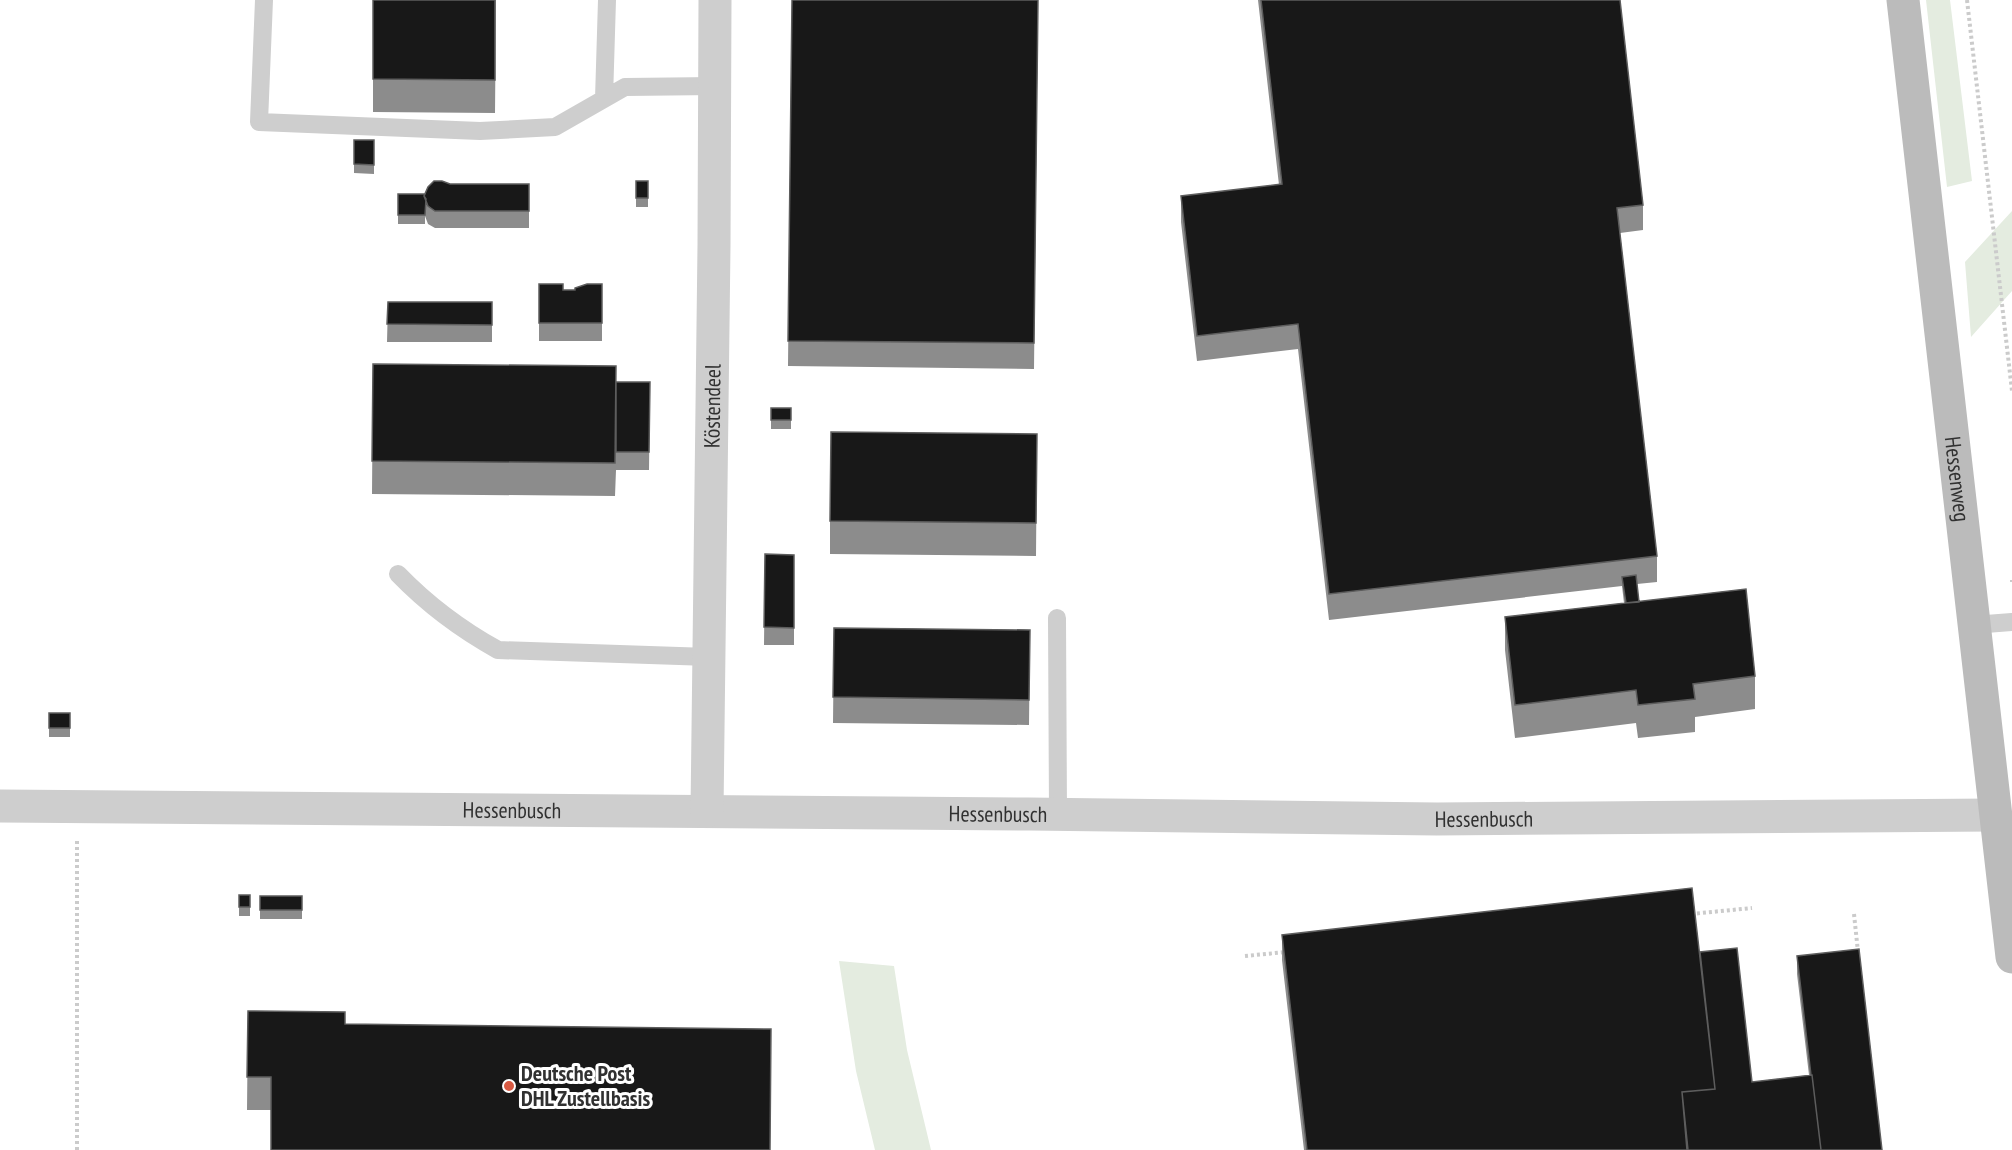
<svg xmlns="http://www.w3.org/2000/svg" width="2012" height="1150" viewBox="0 0 2012 1150" font-family="'PT Sans Narrow',sans-serif">
<style>
.green{fill:#e4ece0}
.lines{fill:none;stroke-linecap:round;stroke-linejoin:round}
.path{stroke:#cbcbcb;stroke-width:4;stroke-dasharray:3 3;stroke-linecap:butt}
.lane{stroke:#cecece;stroke-width:18}
.street{stroke:#cecece;stroke-width:33}
.secondary{stroke:#bbb;stroke-width:33}
.wall{fill:#8c8c8c}
.building{fill:#181818;stroke:#5d5d5d;stroke-width:1.5}
.poi-dot{fill:#d85a43;stroke:#fff;stroke-width:2}
.labels{text-anchor:middle;stroke-width:6;stroke-linejoin:round;paint-order:stroke}
.street-label{font-size:22px;fill:#313131;stroke:#fff}
.poi-label{font-size:22px;font-weight:bold;fill:#313131;stroke:#fff;text-anchor:start}
</style>
<rect width="100%" height="100%" fill="#fff"/>
<path class="green" d="M1926 0H1950L1972 181 1947 187Z
M2012 211V291L1971 337 1965 262Z
M839 961 894 966 907 1050 931 1150H875L856 1071Z"/>
<g class="lines">
<path class="path" d="M1967 0 2012 391
M2012 580V582
M1691 914 1752 908
M1854 914 1858 952
M1245 956 1286 952
M77 1150V840"/>
<path class="lane" d="M264 0 259 122 480 131 555 127 625 87 715 86
M604 99 607 0
M398 574C428 605 460 629 498 650L709 657
M1057 618 1058 814
M1973 625 2012 622"/>
<g class="street">
<path id="s1" d="M0 806 1029 814 1437 819 1995 815"/>
<path id="s2" d="M707 811 714 245 715 0"/>
</g>
<path class="secondary" id="s3" d="M1903 0 2012 957"/>
</g>
<path class="wall" d="M373 0H496L495 113 373 112Z
M792 0H1038L1034 369 788 366Z
M1258 0H1620L1643 205V230L1620 233 1657 556V582L1637 584 1639 602 1755 676V709L1695 717V732L1638 738 1636 723 1515 738 1505 650V617L1624 603 1622 586 1329 620 1298 349 1197 361 1181 222V196L1279 185Z
M374 140V174L354 173V164Z
M636 181H648V207H636Z
M450 184H529V228H435L428 224 425 216V224H398V194H425Z
M539 284 563 290H575L602 284V341H539Z
M388 302H492V342H387Z
M373 364 616 382H650L649 470H616L615 496 372 494Z
M771 408H791V429H771Z
M1037 434 1036 556 830 554V521Z
M765 554 794 555V645H764Z
M834 628 1030 630 1029 725 833 723Z
M49 713 70 728V737H49Z
M239 895H250V916H239Z
M260 896H302V919H260Z
M1282 935 1700 960V952L1752 1082 1809 1075 1797 974V956L1882 1150H1304L1282 960Z
M248 1011 345 1012 271 1110H247Z"/>
<path class="building" d="M373 0H495V80L373 79Z
M792 0H1038L1034 343 788 341Z
M1261 0H1620L1643 205 1617 208 1657 556 1329 594 1298 324 1197 336 1181 196 1282 184Z
M354 140H374V165L354 164Z
M434 181H442L450 184H529V211H435L428 206 424 196 428 187Z
M636 181H648V198H636Z
M398 194H425L424 196 426 199 425 215H398Z
M539 284H563V290H575V288L587 284H602V323H539Z
M388 302H492V325L387 324Z
M373 364 616 366 615 463 372 461Z
M616 382H650L649 452H616Z
M771 408H791V420H771Z
M831 432 1037 434 1036 523 830 521Z
M765 554 794 555V628L764 627Z
M1636 575 1639 602 1626 603 1622 577Z
M1746 589 1755 676 1693 684 1695 699 1638 705 1636 690 1515 705 1505 617Z
M834 628 1030 630 1029 700 833 697Z
M49 713H70V728H49Z
M1692 888 1715 1089 1682 1092 1687 1150H1307L1282 935Z
M239 895H250V907H239Z
M260 896H302V910H260Z
M1737 948 1752 1082 1812 1075 1821 1150H1688L1682 1092 1715 1089 1700 952Z
M1859 949 1882 1150H1821L1812 1075H1811L1797 956Z
M248 1011 345 1012V1024L771 1029 770 1150H271V1077H247Z"/>
<circle class="poi-dot" cx="509" cy="1086" r="6"/>
<g class="labels">
<g class="street-label">
<text dy="8" stroke="none"><textPath href="#s2" startOffset="405">Köstendeel</textPath></text>
<text dy="8" stroke="none"><textPath href="#s3" startOffset="482">Hessenweg</textPath></text>
<text dy="8" stroke="none"><textPath href="#s1" startOffset="512">Hessenbusch</textPath></text>
<text dy="8" stroke="none"><textPath href="#s1" startOffset="998">Hessenbusch</textPath></text>
<text dy="8" stroke="none"><textPath href="#s1" startOffset="1484">Hessenbusch</textPath></text>
</g>
<g class="poi-label">
<text x="521" y="1081">Deutsche Post<tspan x="521" dy="25">DHL Zustellbasis</tspan></text>
</g>
</g>
</svg>
